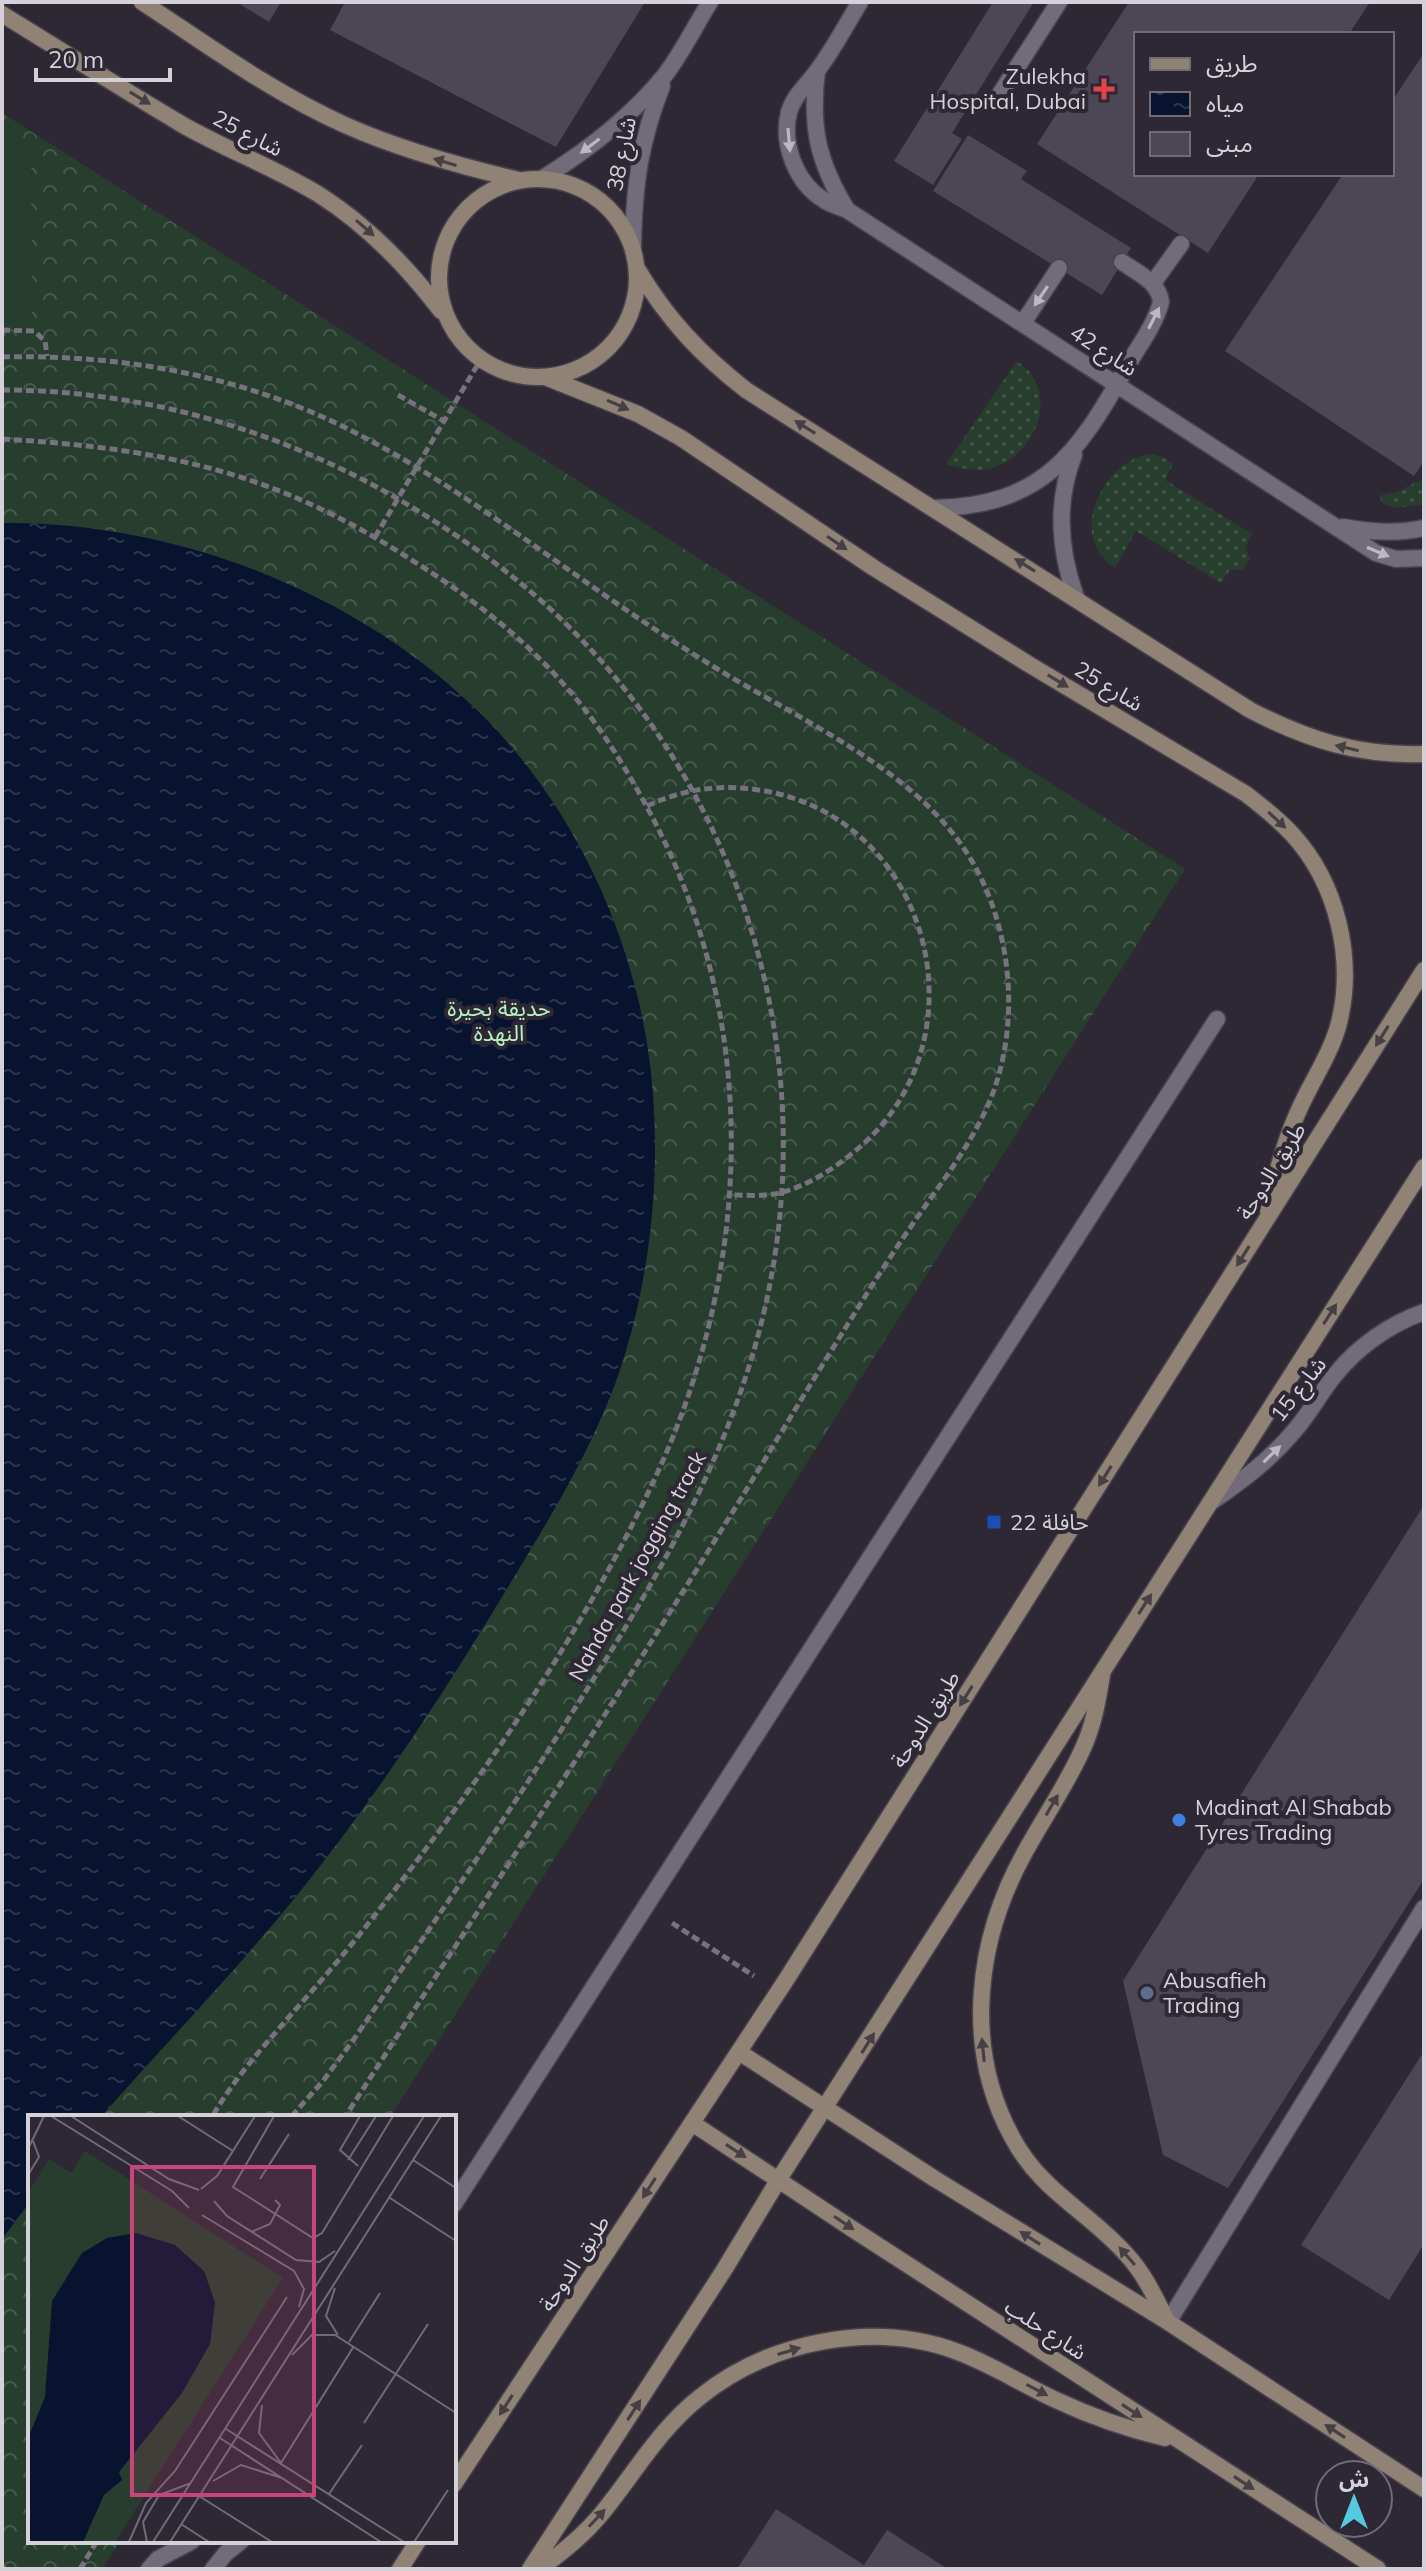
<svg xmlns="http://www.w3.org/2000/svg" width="1426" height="2571" viewBox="0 0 1426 2571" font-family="Mulish,'Noto Sans Arabic',sans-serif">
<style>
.grass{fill:url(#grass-dots)}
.forest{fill:url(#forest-crowns)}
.garden{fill:#273e2e}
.water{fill:url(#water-ripples)}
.building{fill:#4d4755}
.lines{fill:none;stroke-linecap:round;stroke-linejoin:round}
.lane-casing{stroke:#47434d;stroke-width:19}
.street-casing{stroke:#47434d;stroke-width:19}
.secondary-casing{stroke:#47434d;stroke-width:19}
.path{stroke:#77727d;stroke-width:5;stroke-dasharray:8 4;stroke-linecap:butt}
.lane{stroke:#716b7a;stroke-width:16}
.street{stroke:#716b7a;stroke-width:16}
.secondary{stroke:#908376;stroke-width:16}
.oneway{fill:#463f45}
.oneway2{fill:#bbb8c1}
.health-dot{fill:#e0444e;stroke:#2e2835;stroke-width:3}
.transit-dot{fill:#1a4fb4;stroke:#2e2835;stroke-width:3}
.shop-dot{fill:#3f7fe0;stroke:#2e2835;stroke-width:3}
.service-dot{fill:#5c6f8a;stroke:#2e2835;stroke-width:3}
.labels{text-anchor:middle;stroke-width:8;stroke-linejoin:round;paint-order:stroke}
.poi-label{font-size:22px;fill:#d4d1d9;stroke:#2e2835;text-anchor:start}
.street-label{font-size:22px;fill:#d4d1d9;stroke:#2e2835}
.park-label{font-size:22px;fill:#b7f3c7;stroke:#2e2835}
.inset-road{fill:none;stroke:#706c77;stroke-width:2}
.view{fill:#c6467a;fill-opacity:0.15;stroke:#c6467a;stroke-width:4}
.inset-edge{fill:none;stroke:#d4d1d9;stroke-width:4}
</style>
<defs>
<pattern id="grass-dots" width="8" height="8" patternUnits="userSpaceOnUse" patternTransform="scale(2)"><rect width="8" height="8" fill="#273e2e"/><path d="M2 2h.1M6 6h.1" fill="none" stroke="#45594c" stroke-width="1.8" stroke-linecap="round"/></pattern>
<pattern id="forest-crowns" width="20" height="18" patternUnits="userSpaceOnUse" patternTransform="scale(2)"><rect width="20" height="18" fill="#273e2e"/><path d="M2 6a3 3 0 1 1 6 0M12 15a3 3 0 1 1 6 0" fill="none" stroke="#45594c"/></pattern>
<pattern id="water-ripples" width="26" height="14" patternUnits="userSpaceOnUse" patternTransform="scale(2)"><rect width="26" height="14" fill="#08142f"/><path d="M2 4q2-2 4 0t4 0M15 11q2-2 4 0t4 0" fill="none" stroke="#2b354d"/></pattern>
</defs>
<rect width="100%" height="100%" fill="#2e2835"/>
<path class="grass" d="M1017 361C1022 365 1028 369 1031 374 1056 410 1028 459 989 469 974 472 960 468 946 464Z
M1152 454 1163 457 1173 464 1165 480 1252 534 1245 547 1250 559 1243 570H1230L1221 583 1136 531 1115 568C1107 562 1099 555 1095 544 1080 509 1115 456 1152 454Z
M1424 478V504L1398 508 1383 504 1379 496 1399 491Z"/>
<path class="forest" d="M2 113 1185 869 390 2117H30V2541H120L102 2569H2Z"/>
<path class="garden" d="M2 144H31L32 325H2Z"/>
<path class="water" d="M2 523C178 521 366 595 489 722 559 795 608 886 634 983 669 1110 659 1265 614 1387 583 1468 535 1542 491 1615 431 1713 367 1809 294 1899 233 1974 165 2044 101 2117H30V2202L2 2239Z"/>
<path class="building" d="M236 2H281L269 22Z
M345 2H645L556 147 330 30Z
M993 2H1034L952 133 962 139 933 185 894 161Z
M1129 2H1370L1349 34H1136V174H1259L1208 253 1037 144Z
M1424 53V461L1414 476 1225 351 1343 174H1392V101Z
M968 135 1027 171 1021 179 1131 248 1102 295 933 191Z
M1424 1505V1879L1228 2188 1163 2155 1123 1981Z
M1424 2051V2244L1389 2300 1301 2245Z
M776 2509 864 2565 887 2530 948 2569H737Z"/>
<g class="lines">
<defs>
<path id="lane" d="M860 2C846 25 833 50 817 71 807 85 794 95 789 112 781 144 796 183 824 200 830 204 840 207 847 210L1376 553 1396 559 1424 558
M817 71C810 127 818 162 847 210
M1000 94 1059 2
M1153 283 1181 244
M1023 323 1059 268
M1074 455C1055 503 1059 550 1076 597
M935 508C1042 506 1078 454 1126 368 1138 347 1155 325 1161 302 1159 282 1138 273 1122 262
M1343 527C1371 532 1396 534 1424 528
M454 2204 1217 1019
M1168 2322 1424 1908
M149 2569 158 2559 192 2541
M213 2569 226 2553 241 2541"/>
<path id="street" d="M543 178C588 150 631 117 665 75 682 53 695 26 710 2
M633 246C634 186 640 142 662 86
M1211 1502C1242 1481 1271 1459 1295 1430 1310 1413 1320 1393 1335 1375 1357 1347 1390 1324 1424 1312"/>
<path id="secondary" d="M142 2C208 45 273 93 345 125 401 150 459 166 519 180
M2 14C62 51 122 89 183 125 227 150 275 168 318 194 367 225 406 265 441 311
M439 278a99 99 0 1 1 198 0a99 99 0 1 1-198 0Z
M638 270C668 320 700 354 746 390L1250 710C1308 740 1358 756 1424 754
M545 377 638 414 681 438 874 568 1030 665 1246 794C1263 807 1278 819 1292 834 1337 883 1355 958 1339 1023 1331 1054 1311 1082 1298 1112 1284 1143 1275 1177 1268 1211
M1102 1675C1098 1700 1094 1723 1084 1746 1068 1783 1044 1817 1025 1852 976 1940 963 2047 1012 2137 1041 2192 1088 2211 1126 2254 1144 2273 1155 2297 1167 2321
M739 2052 935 2179 1168 2322 1424 2489
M692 2123 854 2230 1378 2569
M454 2484 786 1980 1424 970
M400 2569 418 2541
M530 2569 724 2270 779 2179 1424 1167
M539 2569C565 2551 591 2529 610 2503 638 2467 663 2426 700 2397 769 2341 874 2320 958 2352 993 2365 1023 2385 1056 2400 1092 2417 1127 2429 1165 2438"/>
</defs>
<use href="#lane" class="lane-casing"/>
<use href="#street" class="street-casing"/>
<use href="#secondary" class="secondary-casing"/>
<path class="path" d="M2 330 34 331 45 341 47 356
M2 357C122 354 245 376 352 431 456 484 548 558 644 622 687 651 731 678 776 703 853 748 939 793 980 876 1012 941 1018 1022 994 1090 976 1139 943 1180 914 1222 882 1268 853 1316 823 1364 789 1419 756 1475 722 1529 599 1727 471 1921 345 2117
M2 390C151 390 297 435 423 514 474 546 521 580 564 622 760 813 831 1099 751 1360 712 1488 642 1604 570 1716 501 1826 427 1932 354 2039L323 2081 291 2117
M398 395 444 421
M2 439C89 444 176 454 258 483 312 502 362 528 410 559 468 595 522 636 567 688 597 722 621 760 643 800 761 1010 756 1260 656 1476 583 1633 482 1779 375 1915 350 1947 323 1979 295 2010 265 2045 235 2077 212 2117
M375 537 481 359
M647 806C683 789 719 784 759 790 928 815 988 1034 861 1146 839 1165 812 1184 783 1192 766 1197 746 1195 729 1195
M672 1923 754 1976
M2 2567 5 2569
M80 2569 97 2541"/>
<use href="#lane" class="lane"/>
<use href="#street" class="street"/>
<use href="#secondary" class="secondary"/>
</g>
<defs><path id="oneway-solid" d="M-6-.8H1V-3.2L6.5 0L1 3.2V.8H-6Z" transform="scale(2)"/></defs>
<g class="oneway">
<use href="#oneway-solid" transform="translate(140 98) rotate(31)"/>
<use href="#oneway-solid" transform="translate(445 162) rotate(-163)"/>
<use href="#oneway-solid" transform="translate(365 228) rotate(41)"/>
<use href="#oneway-solid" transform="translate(618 405) rotate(24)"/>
<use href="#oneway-solid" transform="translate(805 427) rotate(-148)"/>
<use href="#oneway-solid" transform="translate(837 543) rotate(34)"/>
<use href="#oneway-solid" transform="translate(1025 565) rotate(-148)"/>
<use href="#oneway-solid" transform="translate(1058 681) rotate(31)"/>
<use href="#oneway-solid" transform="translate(1347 748) rotate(-167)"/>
<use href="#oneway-solid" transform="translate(1277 820) rotate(43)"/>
<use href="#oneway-solid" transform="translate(1382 1036) rotate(122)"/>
<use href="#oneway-solid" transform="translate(1243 1256) rotate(122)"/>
<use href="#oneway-solid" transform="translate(1330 1314) rotate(-57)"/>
<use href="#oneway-solid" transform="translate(1105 1476) rotate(122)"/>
<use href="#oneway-solid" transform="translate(1145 1604) rotate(-57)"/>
<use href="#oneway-solid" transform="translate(966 1696) rotate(122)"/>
<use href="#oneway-solid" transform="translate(1052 1805) rotate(-60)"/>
<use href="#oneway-solid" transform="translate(868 2043) rotate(-58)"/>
<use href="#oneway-solid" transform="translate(983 2050) rotate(-96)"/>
<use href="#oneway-solid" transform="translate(736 2151) rotate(33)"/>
<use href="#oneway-solid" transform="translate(649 2188) rotate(123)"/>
<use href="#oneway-solid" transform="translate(844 2223) rotate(34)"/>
<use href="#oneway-solid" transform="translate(1030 2238) rotate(-148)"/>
<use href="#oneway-solid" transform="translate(1127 2256) rotate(-131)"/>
<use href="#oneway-solid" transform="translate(789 2351) rotate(-17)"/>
<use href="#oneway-solid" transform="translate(1037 2390) rotate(28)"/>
<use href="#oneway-solid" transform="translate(506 2405) rotate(123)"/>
<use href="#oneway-solid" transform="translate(634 2410) rotate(-57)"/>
<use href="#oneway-solid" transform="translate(1132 2411) rotate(33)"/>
<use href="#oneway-solid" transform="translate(1335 2431) rotate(-147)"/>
<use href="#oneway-solid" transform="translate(1244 2483) rotate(33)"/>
<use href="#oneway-solid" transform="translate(597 2518) rotate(-47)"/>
</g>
<g class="oneway2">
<use href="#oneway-solid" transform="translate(789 140) rotate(85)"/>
<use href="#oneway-solid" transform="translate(590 146) rotate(143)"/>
<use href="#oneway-solid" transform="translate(1041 296) rotate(124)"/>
<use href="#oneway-solid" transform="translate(1154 318) rotate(-63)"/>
<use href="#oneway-solid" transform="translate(1378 552) rotate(23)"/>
<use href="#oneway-solid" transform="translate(1272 1454) rotate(-44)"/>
</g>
<path class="health-dot" d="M1100 77h8v8h8v8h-8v8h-8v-8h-8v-8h8z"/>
<rect class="transit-dot" x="986" y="1514" width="16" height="16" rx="4"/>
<circle class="shop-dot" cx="1179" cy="1820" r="8"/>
<circle class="service-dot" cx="1147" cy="1993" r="8"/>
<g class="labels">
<g class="poi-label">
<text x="1086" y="84" text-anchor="end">Zulekha<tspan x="1086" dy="25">Hospital, Dubai</tspan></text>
<text x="1010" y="1530">حافلة 22</text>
<text x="1195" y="1815">Madinat Al Shabab<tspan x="1195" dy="25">Tyres Trading</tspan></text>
<text x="1163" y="1988">Abusafieh<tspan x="1163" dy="25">Trading</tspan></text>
</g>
<g class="street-label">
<text transform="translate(248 133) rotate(27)" y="8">شارع 25</text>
<text transform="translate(621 154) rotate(-79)" y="8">شارع 38</text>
<text transform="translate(1104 350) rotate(33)" y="8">شارع 42</text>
<text transform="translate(1109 686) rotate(31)" y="8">شارع 25</text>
<text transform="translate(1271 1171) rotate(-58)" y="8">طريق الدوحة</text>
<text transform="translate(1298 1389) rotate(-52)" y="8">شارع 15</text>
<text transform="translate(637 1566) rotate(-61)" y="8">Nahda park jogging track</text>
<text transform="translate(925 1719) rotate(-58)" y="8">طريق الدوحة</text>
<text transform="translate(574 2263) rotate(-57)" y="8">طريق الدوحة</text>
<text transform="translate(1046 2329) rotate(33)" y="8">شارع حلب</text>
</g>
<g class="park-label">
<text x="499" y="1016">حديقة بحيرة<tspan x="499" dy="25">النهدة</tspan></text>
</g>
</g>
<g transform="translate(28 2115)">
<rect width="428" height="428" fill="#2e2835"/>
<path d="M57 36 255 163 87 427H0V78L21 44 43 58Z" fill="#273e2e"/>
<path d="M53 47H70L71 63H94L95 70H108V93L42 95V63H53ZM37 75V112L11 114V76Z" fill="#273e2e"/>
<path d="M108 118 147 130 176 156 187 187 182 229 154 278 91 357 94 365 76 380 55 427H0V323L17 282 24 186 54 138 79 123Z" fill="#08142f"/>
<path class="inset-road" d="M23 1 144 76 161 93M43 1 141 64 171 75M150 1 205 36M246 1 205 72 285 123 294 118 365 1M0 34 16 1M320 45 348 1M385 45 428 73M330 51 312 35 332 1M0 60 11 42 5 26M232 64 261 19M173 74 189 61 227 1M362 83 428 126M186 86 199 101 268 145 291 147 307 136M174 100 266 156 276 174 271 192M223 117 242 109 252 90 247 85M307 173 298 201 310 220M321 227 352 178M264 240 284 220H307L428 298M234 290 231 318 253 348M336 308 400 209M198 314 376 427M192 323 353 427M253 348 326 231M185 366 213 350 254 363M301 379 334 330M171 381 244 427M153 409 181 427M101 427 118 388 147 356 259 182M119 427 115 407 131 380 163 368M125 427 396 1M142 427 413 1M386 427 420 375"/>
<path class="view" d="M104 52H286V380H104Z"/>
<rect width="428" height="428" class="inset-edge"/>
</g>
<rect width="1426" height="2571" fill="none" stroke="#d4d1d9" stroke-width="8"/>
<rect x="1134" y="32" width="260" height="144" fill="#2e2835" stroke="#706c77" stroke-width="2"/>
<rect x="1150" y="58" width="40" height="12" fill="#908376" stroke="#706c77" stroke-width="2"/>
<text x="1206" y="72" font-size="24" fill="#d4d1d9">طريق</text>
<rect x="1150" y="92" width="40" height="24" fill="url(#water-ripples)" stroke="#706c77" stroke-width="2"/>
<text x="1206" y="112" font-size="24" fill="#d4d1d9">مياه</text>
<rect x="1150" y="132" width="40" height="24" fill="#4d4755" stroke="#706c77" stroke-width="2"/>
<text x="1206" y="152" font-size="24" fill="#d4d1d9">مبنى</text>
<g transform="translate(1354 2499)"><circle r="38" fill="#2e2835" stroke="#706c77" stroke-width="2"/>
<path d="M0-6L14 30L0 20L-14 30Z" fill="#55cadf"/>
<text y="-12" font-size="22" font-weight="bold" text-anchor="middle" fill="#d4d1d9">ش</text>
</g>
<path d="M36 68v12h134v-12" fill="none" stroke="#d4d1d9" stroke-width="4"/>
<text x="48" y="68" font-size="24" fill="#d4d1d9" stroke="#2e2835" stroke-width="6" paint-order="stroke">20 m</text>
</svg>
